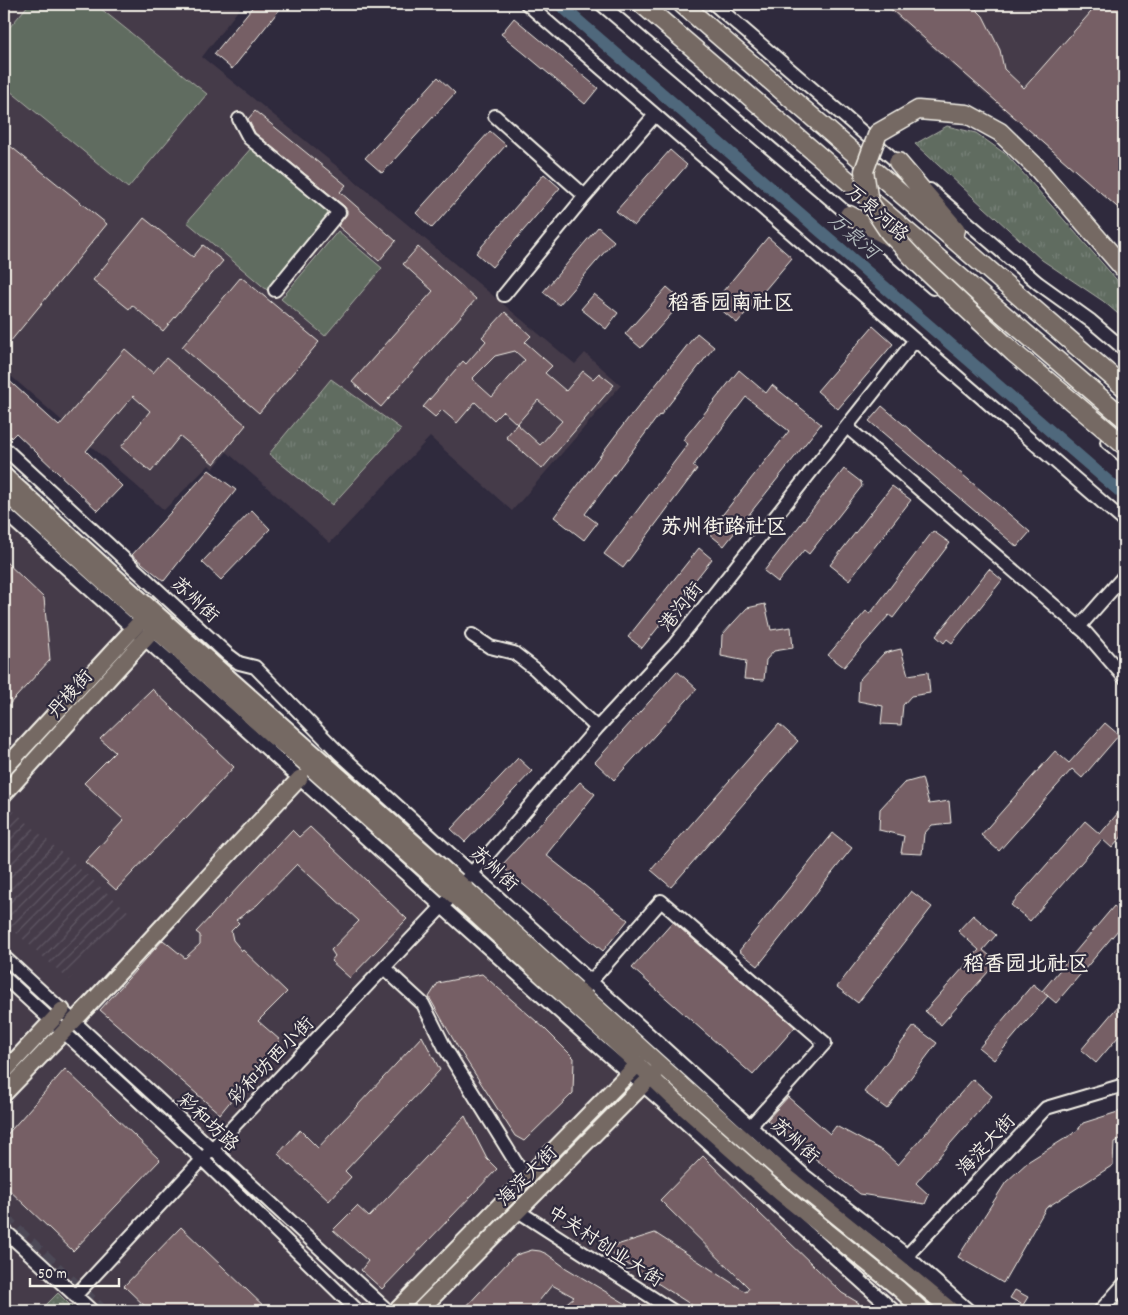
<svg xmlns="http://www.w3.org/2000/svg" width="1128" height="1315" viewBox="0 0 1128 1315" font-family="Dekko,'LXGW WenKai TC',sans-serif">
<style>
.built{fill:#443a49}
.industrial{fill:url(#industrial-furrows)}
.grass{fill:url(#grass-tufts);stroke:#aaaea4}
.park{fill:url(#park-dots);stroke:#aaaea4}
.garden{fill:#606c61;stroke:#aaaea4}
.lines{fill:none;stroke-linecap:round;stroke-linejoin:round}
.canal{stroke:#50687b;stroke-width:12}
.building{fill:#765e65;stroke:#f4f1e8;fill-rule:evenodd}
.minor-tunnel{stroke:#4d4857;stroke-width:12;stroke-dasharray:12 6;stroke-linecap:butt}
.minor-casing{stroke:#f4f1e8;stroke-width:16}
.major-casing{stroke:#f4f1e8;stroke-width:19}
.highway-casing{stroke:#f4f1e8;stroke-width:21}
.minor{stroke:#2f2a3d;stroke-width:12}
.major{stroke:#756964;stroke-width:15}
.highway{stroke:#756964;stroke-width:18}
.highway-bridge-casing{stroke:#f4f1e8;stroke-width:21;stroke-linecap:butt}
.highway-bridge{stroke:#756964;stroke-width:18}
.labels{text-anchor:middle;stroke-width:4.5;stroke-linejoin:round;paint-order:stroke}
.street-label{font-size:19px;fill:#f4f1e8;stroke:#2f2a3d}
.water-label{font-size:20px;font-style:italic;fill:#b2babc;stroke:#2f2a3d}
.quarter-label{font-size:21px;font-weight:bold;fill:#f4f1e8;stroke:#2f2a3d}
</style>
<defs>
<pattern id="industrial-furrows" width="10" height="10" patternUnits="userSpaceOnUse" patternTransform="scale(1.25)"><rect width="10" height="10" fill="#443a49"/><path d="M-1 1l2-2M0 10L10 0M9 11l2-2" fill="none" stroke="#605763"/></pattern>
<pattern id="grass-tufts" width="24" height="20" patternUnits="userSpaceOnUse" patternTransform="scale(1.25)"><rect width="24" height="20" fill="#606c61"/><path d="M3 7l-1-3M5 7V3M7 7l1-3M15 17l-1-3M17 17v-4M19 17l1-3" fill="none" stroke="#778178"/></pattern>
<pattern id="park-dots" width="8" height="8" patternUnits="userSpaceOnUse" patternTransform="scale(1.25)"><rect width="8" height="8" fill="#606c61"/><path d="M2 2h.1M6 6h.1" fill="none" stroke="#778178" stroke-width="1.8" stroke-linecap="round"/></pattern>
</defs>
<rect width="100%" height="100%" fill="#2f2a3d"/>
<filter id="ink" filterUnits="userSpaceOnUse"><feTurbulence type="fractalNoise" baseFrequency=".02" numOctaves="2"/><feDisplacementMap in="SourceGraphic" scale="10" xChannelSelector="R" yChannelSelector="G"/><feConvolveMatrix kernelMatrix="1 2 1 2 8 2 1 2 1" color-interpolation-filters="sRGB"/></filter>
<g filter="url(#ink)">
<path class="built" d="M4 4H243L202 57 365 189 575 364 585 353 621 385 512 511 430 437 330 543 227 452 213 469 209 465 164 510 4 370Z
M882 4H1124V214Z
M4 492 923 1311H4Z"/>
<path class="industrial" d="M14 811 129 912 69 980 4 922V822Z"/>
<path class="grass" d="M947 126 976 133 1007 155 1124 288V319L1103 301 1042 260 915 144Z
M331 379 401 429 332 505 269 454Z"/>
<path class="park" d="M58 1293 76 1311H40Z"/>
<path class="garden" d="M29 4H95L207 94 128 188 4 86V34Z
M252 147 331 215 267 290 187 222Z
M338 231 382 268 325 336 281 299Z"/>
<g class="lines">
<path class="canal" d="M559 4 1124 495"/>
</g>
<path class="building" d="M255 4H284L232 69 214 54Z
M885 4H971L983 16 1000 50 1004 69 1024 88 1098 4H1124V213Z
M514 18 598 88 585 104 501 34Z
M438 77 455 93 382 173 365 158Z
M255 111 346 185 340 192 396 241 379 261 338 226 347 214V210L344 206 255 133 248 119Z
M490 131 506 145 432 228 416 213Z
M4 141 107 224 10 342 4 337Z
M670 150 687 165 634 226 616 211Z
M544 174 560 188 492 267 476 253Z
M144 218 193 257 203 245 223 261 163 331 132 305 129 309 93 280Z
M598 227 614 241 559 305 543 292Z
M768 237 792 258 737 323 713 303Z
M418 247 476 299 381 407 352 382 433 291 403 264Z
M241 277 319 342 259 413 182 347Z
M667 287 683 301 641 348 625 334Z
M594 294 618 313 606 329 581 309Z
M505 312 531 336 525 342 552 366 545 373 566 391 583 371 593 379 599 373 614 385 542 469 506 437 517 424 503 411 494 420 475 402 457 423 442 410 435 417 423 407 463 361 466 364 486 341 482 337ZM515 351 525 360 492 397 472 379 495 356ZM538 400 562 421 540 445 517 424Z
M873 326 893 344 838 409 817 391Z
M697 333 714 347 660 416 659 415 585 514 597 523 584 540 554 517 630 416H631Z
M125 349 153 373 166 358 246 425 214 464 180 436 151 472 121 447 150 411 133 396 86 451 122 486 98 511 16 433 10 439 4 433V376L59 426Z
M739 370 766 393 772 385 821 424 724 546 708 533 789 431 746 397 693 466 697 469 623 568 604 554 688 444 683 440Z
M882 406 1030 532 1017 547 869 421Z
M844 469 861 482 862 486 809 554 804 550 778 582 764 571Z
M209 470 236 490 164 581 132 555Z
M892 486 911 500 849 580 830 565Z
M252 510 270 529 221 580 202 562Z
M933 531 950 543 893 618 889 615 844 667 828 655 866 611 870 614Z
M699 548 712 559 642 648 628 637Z
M4 560 44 598 50 660 4 710Z
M989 569 1002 580 952 643 947 639 944 643 936 636Z
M765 604 771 630 791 627 793 648 774 651 766 660 764 680 744 679 746 661 721 656 722 635 747 608Z
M901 649 908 675 928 672 930 693 911 696 903 705 901 725 881 724 883 706 858 701 859 680 884 653Z
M677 671 697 689 614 780 595 762Z
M152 689 234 767 185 819 184 818 116 890 85 862 124 820 84 783 115 752 100 739Z
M1105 723 1119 735 1082 778 1072 769 999 851 981 835 1055 751 1069 763Z
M779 724 798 741 671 887 651 870Z
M518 758 532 771 465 842 451 829Z
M922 778 929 804 949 801 951 823 932 825 924 834 922 854 901 853 904 836 879 830 880 809 904 783Z
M580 782 595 794 546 855 628 920 603 951 501 866Z
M1124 806V834L1112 848 1102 839 1030 921 1011 905 1085 821 1100 834Z
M310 827 407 919 350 978 331 961 335 956 331 950 359 921 297 864 257 905 236 920 239 923 231 931 233 940 242 951 243 950 287 992 258 1021 280 1040 220 1114 100 1010 163 940 185 958 200 944V935L196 932 292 830 299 837Z
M833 833 852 848 758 966 739 951Z
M911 891 932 907 858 1003 837 987Z
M1114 906 1124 915V923L1056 1003 1042 991Z
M973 915 996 935 983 950 997 962 941 1025 925 1011 979 950 958 931Z
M673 922 795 1027 753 1075 632 968Z
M482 974 544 1028 574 1058 573 1093 524 1141 515 1136 457 1046 429 997 438 983Z
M1033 984 1048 996 994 1060 979 1048Z
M1124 999V1030L1096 1063 1081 1050Z
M914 1026 937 1043 887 1109 864 1092Z
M422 1036 440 1070 345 1171 351 1177 329 1201 278 1154 300 1130 318 1148Z
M65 1069 160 1160 73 1251 4 1185V1138Z
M973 1079 992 1096 916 1183 929 1195 925 1204 860 1194 808 1153 807 1155 767 1120 788 1097 830 1134 836 1126 883 1151 898 1165Z
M1124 1110V1137L1114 1142 1113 1165 1046 1208 1003 1283 958 1257 1006 1182 1029 1161 1077 1131 1083 1123Z
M465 1116 487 1159 497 1169 382 1289 361 1270 368 1261 333 1230 357 1206 369 1217Z
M703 1156 758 1212 842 1293 859 1303 855 1311H701L604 1249 655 1233 746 1292 749 1288 660 1200Z
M181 1227 269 1311H150L124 1286Z
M532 1250 540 1251 547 1254 566 1268 638 1311H557L574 1297 552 1285 531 1311H462L510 1260 516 1255Z
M1015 1290 1028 1297 1023 1305 1010 1298Z"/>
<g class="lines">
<path class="minor-tunnel" d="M4 1218 103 1311"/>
<defs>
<path id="minor" d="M527 4 1124 521
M601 4 849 215 933 288
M714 4 903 167
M495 116 585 196
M239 119 249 138 339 212 275 290
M930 190 1038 283 1091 321 1124 349
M504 295 585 196 655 115
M847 427 1086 633 1124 677
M1107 442 1124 456
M4 448 227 654 239 663 255 667 339 753 805 1176 900 1250 969 1311
M4 512 460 923 601 1049 667 1106 894 1311
M1079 627 1124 576
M472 635 490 647 514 653 535 669 597 728
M4 957 388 1311
M384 968 423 1004 445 1048 526 1179
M4 977 202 1159 358 1311
M585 988 661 901 825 1043 746 1131
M518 1211 673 1311
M4 1230 92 1311
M901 1262 1046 1108 1124 1085
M75 1296 228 1132 453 895 597 728 674 645 915 340
M1100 1311 1124 1284"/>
<path id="major" d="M4 475 130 590 480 901 684 1086 778 1169 898 1266 952 1311
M4 492 272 736 298 757 470 910 610 1038 673 1098 780 1193 898 1288 923 1311
M4 769 149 612
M4 794 161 621
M4 1072 62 1010
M4 1094C105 991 201 883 300 778
M396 1311 638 1064
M419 1311 657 1071"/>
<path id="highway" d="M642 4 1124 418
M682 4 1124 387
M898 162 956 230
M849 215 897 241"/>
</defs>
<use href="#minor" class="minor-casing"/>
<use href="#major" class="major-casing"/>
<use href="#highway" class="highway-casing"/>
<use href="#minor" class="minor"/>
<use href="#major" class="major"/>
<use href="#highway" class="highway"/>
<defs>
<path id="highway-bridge" d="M1124 269 1038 169 1000 132 967 114 918 110 878 133 864 171 869 202 889 232 919 264 1014 353 1124 445"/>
</defs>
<use href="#highway-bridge" class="highway-bridge-casing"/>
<use href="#highway-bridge" class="highway-bridge"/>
</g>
</g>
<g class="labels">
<g class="street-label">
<text transform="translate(878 212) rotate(41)" y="7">万泉河路</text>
<text transform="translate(196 599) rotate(43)" y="7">苏州街</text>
<text transform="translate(680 606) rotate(-51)" y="7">港沟街</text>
<text transform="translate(69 693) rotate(-48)" y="7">丹棱街</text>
<text transform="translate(495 868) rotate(42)" y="7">苏州街</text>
<text transform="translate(270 1060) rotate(-46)" y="7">彩和坊西小街</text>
<text transform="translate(209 1121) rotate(43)" y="7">彩和坊路</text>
<text transform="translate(796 1140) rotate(42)" y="7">苏州街</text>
<text transform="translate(985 1144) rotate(-47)" y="7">海淀大街</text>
<text transform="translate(526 1175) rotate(-45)" y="7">海淀大街</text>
<text transform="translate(606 1245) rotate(33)" y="7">中关村创业大街</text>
</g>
<g class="water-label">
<text transform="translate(854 235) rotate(41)" y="7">万泉河</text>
</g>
<g class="quarter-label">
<text x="731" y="309">稻香园南社区</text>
<text x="724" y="533">苏州街路社区</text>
<text x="1026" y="970">稻香园北社区</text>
</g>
</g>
<rect width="1128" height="1315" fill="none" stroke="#2f2a3d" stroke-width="20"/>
<rect x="10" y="10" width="1108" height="1295" fill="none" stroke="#f4f1e8" stroke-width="2" filter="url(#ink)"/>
<path d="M30 1278v8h89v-8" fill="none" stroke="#f4f1e8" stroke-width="2.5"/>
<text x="38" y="1278" font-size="15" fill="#f4f1e8" stroke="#2f2a3d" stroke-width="4" paint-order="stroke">50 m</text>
</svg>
